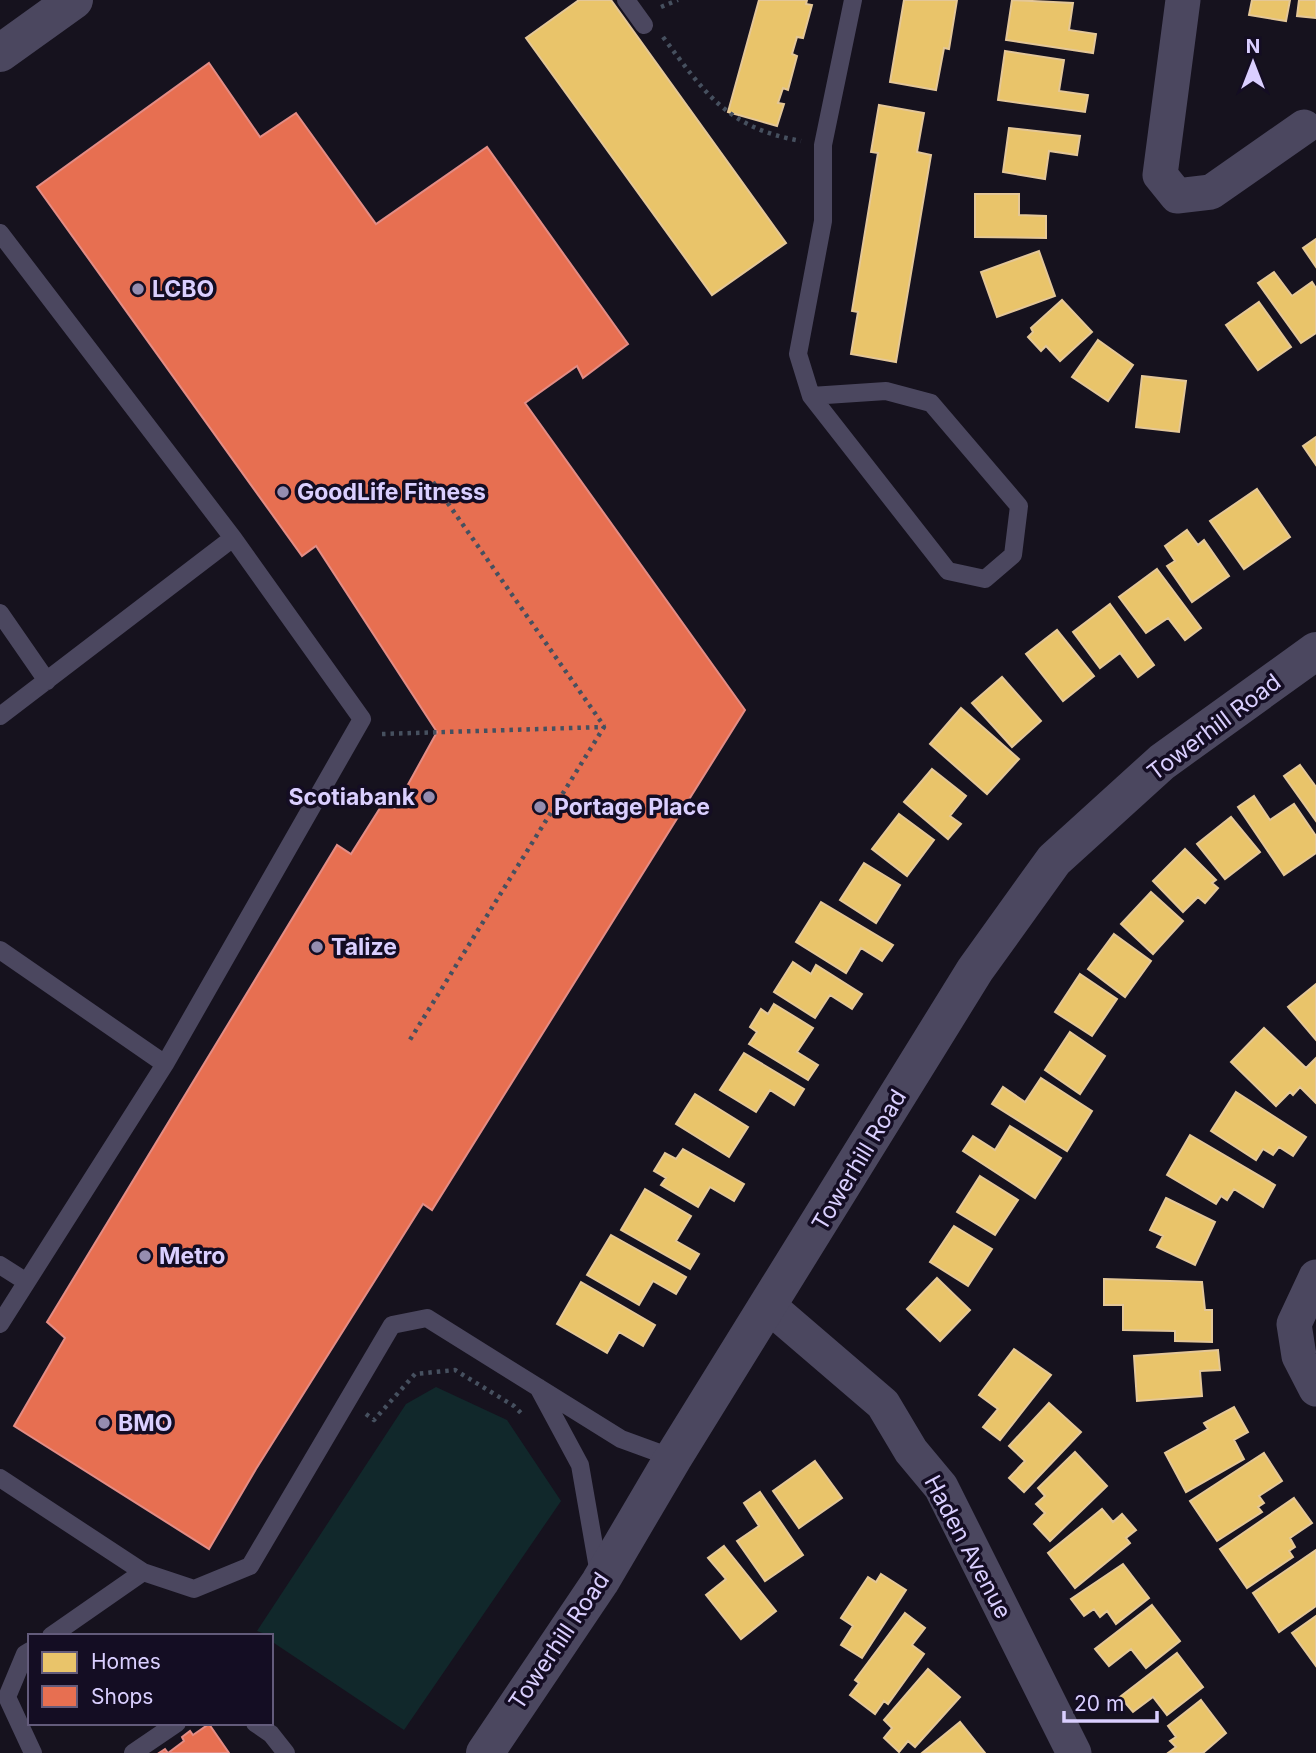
<svg xmlns="http://www.w3.org/2000/svg" width="1316" height="1753" viewBox="0 0 1316 1753" font-family="Inter,sans-serif">
<style>
.green{fill:#11282b}
.homes{fill:#e9c46a;stroke:#e4c797;stroke-width:2}
.shops{fill:#e76f51;stroke:#e38c85;stroke-width:2}
.lines{fill:none;stroke-linecap:round;stroke-linejoin:round}
.path{stroke:#46505f;stroke-width:4.5;stroke-dasharray:3.5 5;stroke-linecap:butt}
.service{stroke:#4b475f;stroke-width:18}
.minor{stroke:#4b475f;stroke-width:35}
.tertiary{stroke:#4b475f;stroke-width:38}
.poi-dot{fill:#958db0;stroke:#140d23;stroke-width:2.5}
.labels{text-anchor:middle;stroke-width:7;stroke-linejoin:round;paint-order:stroke}
.poi-label{font-size:23px;font-weight:bold;fill:#dacfff;stroke:#140d23;text-anchor:start}
.street-label{font-size:23px;fill:#dacfff;stroke:#140d23}
</style>
<rect width="100%" height="100%" fill="#16121e"/>
<path class="green" d="M436 1387 507 1420 561 1501 404 1730 271 1641V1636L257 1631 406 1404Z"/>
<path class="homes" d="M579 0H611L786 243 712 295 526 38Z
M759 0H807L806 4 812 5 803 38 797 37 792 54 797 56 788 90 783 88 778 103 784 104 777 126 728 112Z
M904 0H957L949 49 944 48 936 90 890 82Z
M1012 0 1073 3 1069 30 1096 34 1093 53 1006 40Z
M1252 0H1290L1286 21 1249 15Z
M1299 0H1316V18L1297 16Z
M1005 51 1064 60 1059 91 1088 95 1085 112 998 100Z
M879 105 924 113 917 152 931 155 896 362 851 354 858 312 852 311 878 153 871 152Z
M1009 128 1080 136 1077 155 1049 151 1045 179 1003 172Z
M975 194H1019V215L1046 216V238L975 237Z
M1316 239V267L1303 248Z
M1039 251 1055 296 997 317 981 272Z
M1274 272 1292 296 1312 282 1316 288V333L1301 343 1258 283Z
M1062 300 1092 332 1060 361 1046 346 1041 351 1028 337 1033 332 1031 328Z
M1259 302 1291 347 1258 370 1226 325Z
M1098 340 1133 365 1108 401 1072 377Z
M1142 376 1186 381 1179 432 1136 427Z
M1316 437V465L1303 446Z
M1257 489 1290 537 1244 569 1210 521Z
M1187 530 1198 545 1204 540 1229 576 1192 602 1167 566 1175 561 1165 546Z
M1157 569 1201 628 1185 640 1168 618 1146 633 1119 597Z
M1110 604 1154 665 1138 677 1120 653 1100 668 1073 632Z
M1057 630 1094 676 1063 701 1026 654Z
M1002 677 1041 721 1012 747 972 703Z
M961 708 1019 759 987 794 930 744Z
M1300 765 1316 787V821L1284 776Z
M932 769 966 796 950 816 961 824 948 839 904 802Z
M1254 796 1270 820 1294 804 1316 836V853L1284 875 1238 807Z
M899 814 934 840 907 876 872 849Z
M1231 817 1260 852 1225 879 1197 844Z
M1185 849 1216 880 1212 883 1218 888 1205 903 1198 897 1183 912 1153 881Z
M864 863 900 885 876 923 840 900Z
M1151 892 1183 921 1153 954 1121 924Z
M821 902 893 945 882 961 861 948 846 973 796 942Z
M1114 934 1151 961 1125 997 1088 969Z
M793 962 811 974 816 965 862 994 852 1009 830 995 815 1018 774 992Z
M1080 974 1117 999 1092 1036 1055 1012Z
M1316 984V1040L1288 1007Z
M774 1004 813 1028 797 1052 818 1065 808 1080 749 1044 757 1032 750 1027 761 1009 768 1014Z
M1264 1028 1306 1068 1316 1058V1103L1300 1087 1293 1095 1290 1092 1276 1106 1231 1062Z
M1070 1032 1105 1056 1080 1094 1045 1070Z
M744 1053 804 1089 794 1105 770 1090 756 1112 720 1090Z
M1041 1078 1092 1111 1067 1151 992 1104 1003 1087 1025 1102Z
M1236 1092 1306 1137 1293 1156 1279 1147 1273 1155 1263 1149 1256 1160 1211 1131Z
M695 1094 748 1127 729 1157 676 1124Z
M1010 1126 1061 1158 1035 1198 963 1151 973 1136 995 1150Z
M1190 1135 1275 1185 1263 1207 1234 1189 1227 1200 1221 1196 1216 1204 1167 1175Z
M683 1149 744 1184 734 1201 710 1187 698 1207 661 1185 666 1178 654 1171 665 1153 676 1159Z
M980 1176 1018 1200 995 1235 957 1212Z
M645 1189 691 1216 676 1241 699 1254 690 1269 621 1230Z
M1166 1198 1215 1222 1195 1265 1157 1247 1163 1236 1150 1230Z
M954 1226 992 1249 968 1286 930 1262Z
M611 1235 686 1277 676 1294 653 1281 639 1305 587 1275Z
M937 1278 970 1310 940 1341 907 1309Z
M1104 1279 1202 1282 1205 1310H1212V1342L1175 1341V1331L1123 1330V1305H1104Z
M581 1282 655 1325 643 1346 619 1332 607 1353 557 1324Z
M1014 1349 1051 1375 1000 1440 983 1427 998 1409 979 1395Z
M1218 1350 1220 1370 1200 1371 1202 1396 1137 1401 1134 1356Z
M1049 1403 1081 1432 1024 1492 1009 1478 1025 1461 1009 1446Z
M1234 1407 1248 1432 1234 1440 1244 1459 1186 1492 1165 1453 1208 1429 1204 1423Z
M1075 1452 1107 1486 1050 1541 1034 1524 1045 1513 1036 1504 1045 1496 1038 1488Z
M1264 1453 1282 1481 1259 1496 1264 1503 1258 1507 1262 1512 1217 1541 1190 1501Z
M815 1461 842 1498 799 1528 773 1491Z
M760 1492 803 1555 765 1581 737 1541 759 1526 744 1503Z
M1294 1498 1312 1523 1290 1538 1295 1547 1289 1551 1293 1557 1247 1588 1220 1549Z
M1102 1509 1113 1522 1122 1514 1136 1530 1126 1538 1130 1543 1075 1588 1048 1553Z
M724 1546 776 1611 741 1639 706 1595 726 1579 708 1558Z
M1316 1550V1606L1279 1632 1253 1593Z
M1123 1564 1149 1598 1116 1624 1107 1611 1100 1617 1094 1609 1084 1616 1071 1599Z
M881 1574 906 1590 862 1658 841 1645 853 1626 841 1618 868 1577 876 1582Z
M1152 1605 1180 1641 1146 1668 1131 1649 1109 1666 1095 1649Z
M905 1613 925 1628 912 1645 924 1654 888 1704 884 1701 875 1714 850 1695 859 1683 855 1680Z
M1316 1616V1666L1292 1633Z
M1177 1653 1203 1687 1167 1715 1153 1697 1133 1712 1120 1697Z
M928 1669 960 1697 915 1747 908 1741 899 1752 884 1738 892 1728 884 1720Z
M1201 1700 1226 1733 1203 1753H1168L1176 1747 1170 1741 1176 1737 1168 1726Z
M960 1722 985 1753H922Z"/>
<path class="shops" d="M209 63 260 137 296 113 376 224 487 147 628 344 583 378 577 366 525 403 745 710 432 1210 423 1204 256 1469 209 1549 14 1426 65 1338 47 1322 337 845 351 854 382 805 395 808 437 732 316 546 302 556 37 187Z
M209 1724 229 1753H159L165 1749 168 1753 184 1741 182 1737 190 1731 193 1735Z"/>
<g class="lines">
<path class="path" d="M661 7 678 0
M663 37C705 93 727 128 801 141
M433 482 604 726
M382 734 604 727 408 1043
M366 1414 374 1420 415 1374 455 1370 514 1406 524 1416"/>
<path class="service" d="M626 0 644 25
M0 233 233 538
M811 396 886 391 931 403 1019 506 1013 555 985 579 948 571 811 396 798 354 823 221V145L853 0
M0 613 47 681
M0 716 233 538 362 719 165 1064
M0 950 165 1064 0 1324
M0 1265 25 1281
M538 1387 580 1465 599 1574
M0 1478 143 1572 194 1589 250 1566 392 1325 427 1318 621 1439 673 1458
M51 1636 143 1572
M30 1651 25 1654 7 1697 33 1753
M255 1723 271 1734 286 1753
M133 1753 177 1723"/>
<path class="minor" d="M1183 0 1160 175 1177 196 1211 192 1304 127
M1316 1277 1294 1324 1299 1356 1316 1389
M770 1307 883 1404 911 1451 941 1487 1074 1753"/>
<path class="tertiary" d="M0 53 74 0
M485 1753 600 1582 673 1458 975 970 1054 860 1162 762 1316 651"/>
</g>
<g class="poi-dot">
<circle cx="138" cy="289" r="7"/>
<circle cx="283" cy="492" r="7"/>
<circle cx="429" cy="797" r="7"/>
<circle cx="540" cy="807" r="7"/>
<circle cx="317" cy="947" r="7"/>
<circle cx="145" cy="1256" r="7"/>
<circle cx="104" cy="1423" r="7"/>
</g>
<g class="labels">
<g class="poi-label">
<text x="152" y="297">LCBO</text>
<text x="297" y="500">GoodLife Fitness</text>
<text x="415" y="805" text-anchor="end">Scotiabank</text>
<text x="554" y="815">Portage Place</text>
<text x="331" y="955">Talize</text>
<text x="159" y="1264">Metro</text>
<text x="118" y="1431">BMO</text>
</g>
<g class="street-label">
<text transform="translate(1214 727) rotate(-37)" y="8">Towerhill Road</text>
<text transform="translate(859 1160) rotate(-59)" y="8">Towerhill Road</text>
<text transform="translate(968 1547) rotate(62)" y="8">Haden Avenue</text>
<text transform="translate(559 1641) rotate(-56)" y="8">Towerhill Road</text>
</g>
</g>
<rect x="28" y="1634" width="245" height="91" fill="#140d23" stroke="#635b7b" stroke-width="2"/>
<rect x="42" y="1652" width="35" height="21" fill="#e9c46a" stroke="#635b7b" stroke-width="2"/>
<text x="91" y="1669" font-size="21" fill="#dacfff">Homes</text>
<rect x="42" y="1686" width="35" height="21" fill="#e76f51" stroke="#635b7b" stroke-width="2"/>
<text x="91" y="1704" font-size="21" fill="#dacfff">Shops</text>
<g transform="translate(1253 63)" stroke="#140d23" stroke-width="5" paint-order="stroke">
<path d="M0-5L12 26L0 18L-12 26Z" fill="#dacfff"/>
<text y="-10" font-size="19" font-weight="bold" text-anchor="middle" fill="#dacfff">N</text>
</g>
<path d="M1064 1711v10h93v-10" fill="none" stroke="#dacfff" stroke-width="3.5"/>
<text x="1074" y="1711" font-size="21" fill="#dacfff" stroke="#140d23" stroke-width="5" paint-order="stroke">20 m</text>
</svg>
